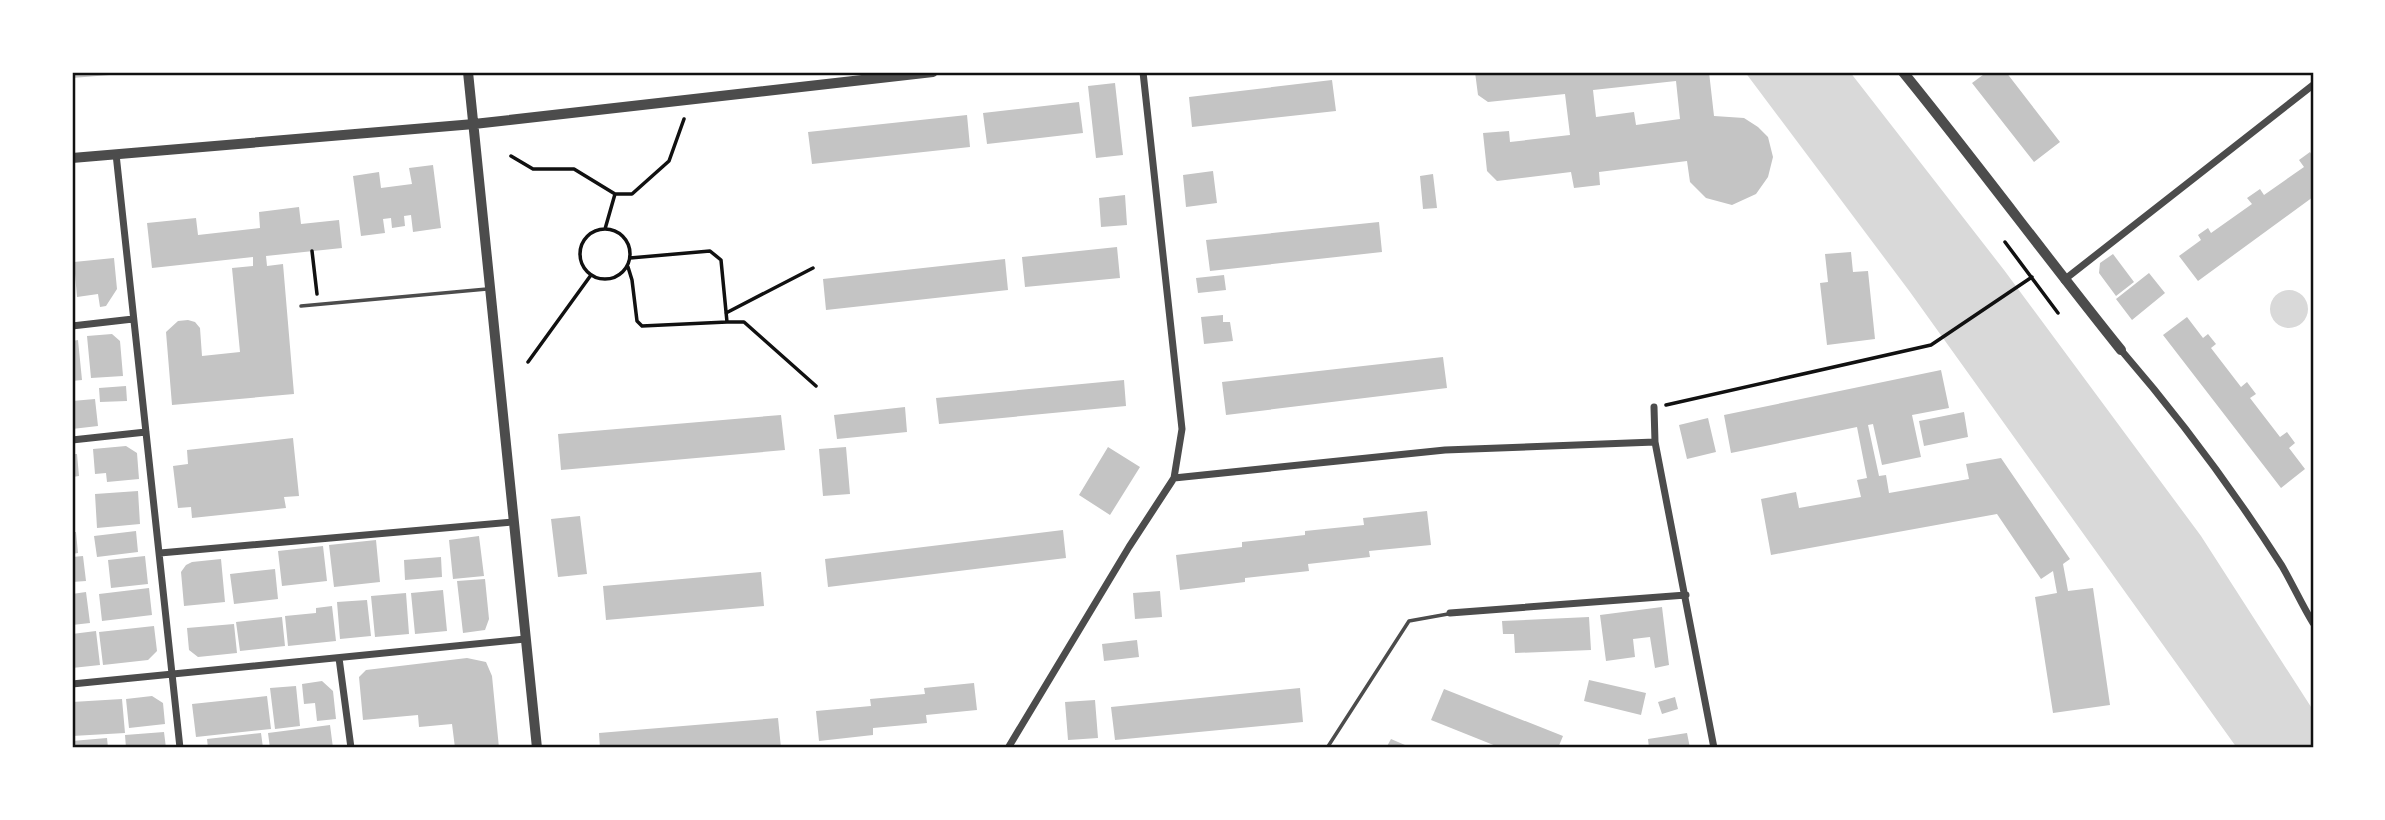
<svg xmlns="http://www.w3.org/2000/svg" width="2385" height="820" viewBox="0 0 2385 820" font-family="Arial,sans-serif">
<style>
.water{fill:#d9d9d9}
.building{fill:#c4c4c4;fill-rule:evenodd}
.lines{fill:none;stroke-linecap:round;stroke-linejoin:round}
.path{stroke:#111;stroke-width:3.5}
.service{stroke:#4c4c4c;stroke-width:3.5}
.minor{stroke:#4c4c4c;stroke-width:7}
.tertiary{stroke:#4c4c4c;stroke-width:10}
.neatline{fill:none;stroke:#111;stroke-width:2.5}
</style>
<rect width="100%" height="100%" fill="#fff"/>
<path class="water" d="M1745 72H1850L2004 270 2201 536 2313 710V748H2237L1910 292Z
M2270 309a19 19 0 1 1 38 0a19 19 0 1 1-38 0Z"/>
<path class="building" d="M72 72H122V74L72 78Z
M1475 72H1709L1714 116 1744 118 1758 127 1768 137 1773 157 1768 177 1756 194 1732 205 1706 198 1690 182 1687 161 1599 172 1600 185 1574 188 1571 172 1497 181 1487 171 1483 133 1509 131 1510 142 1570 135 1565 94 1488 102 1478 95ZM1676 81 1680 119 1636 125 1634 112 1596 117 1593 90Z
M1987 72H2006L2060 142 2034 162 1972 83Z
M1332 80 1336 111 1192 127 1189 97Z
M1115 83 1123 155 1096 158 1088 86Z
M1079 102 1083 133 987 144 983 113Z
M967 115 970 147 812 164 808 132Z
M2310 152 2313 157V197L2198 281 2179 256 2201 240 2198 235 2208 228 2211 233 2252 204 2247 198 2260 189 2264 195 2304 167 2299 160Z
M433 165 441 228 413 232 411 215 404 216 405 226 392 228 391 218 383 219 385 233 361 236 353 176 379 172 381 188 412 184 409 168Z
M1213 171 1217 203 1186 207 1183 175Z
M1433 174 1437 208 1423 209 1420 176Z
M1125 195 1127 225 1101 227 1099 198Z
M299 207 301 224 339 220 342 248 266 256 267 266 283 264 294 394 172 405 166 332 178 321 188 320 195 322 200 328 202 356 240 352 232 268 253 266V257L152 268 147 223 196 218 198 235 260 228 259 212Z
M1379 222 1382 252 1210 271 1206 240Z
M1117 247 1120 278 1025 287 1022 257Z
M1851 252 1853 272 1868 271 1875 339 1827 345 1820 283 1828 282 1825 254Z
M2113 254 2134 282 2116 296 2099 273 2100 263Z
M114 258 117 289 106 306 100 307 98 294 77 297 74 262Z
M1005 259 1008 290 826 310 823 279Z
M2149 273 2165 293 2132 320 2116 299Z
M1224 275 1226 290 1198 293 1196 278Z
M1223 315V322H1230L1233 341 1204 344 1201 317Z
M2187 317 2203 338 2208 334 2216 344 2211 348 2241 387 2247 382 2256 394 2250 398 2280 437 2287 432 2295 443 2289 448 2305 469 2281 488 2163 335Z
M112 334 120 341 123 376 91 378 87 336Z
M78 340 82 380 72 381V341Z
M1443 357 1447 388 1226 415 1222 382Z
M1941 370 1949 408 1912 415 1921 457 1882 465 1873 424 1868 425 1879 476 1886 475 1889 493 1969 479 1966 464 2001 458 2070 559 2063 564 2068 591 2093 588 2110 705 2053 713 2035 597 2057 593 2053 571 2041 579 1997 514 1771 555 1761 499 1796 492 1799 508 1861 497 1857 480 1867 478 1857 427 1731 453 1724 415Z
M1124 380 1126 406 939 424 936 398Z
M126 386 127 401 100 402 99 388Z
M95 399 98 426 72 429V401Z
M905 407 907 432 837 439 834 415Z
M1964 412 1968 437 1924 446 1919 421Z
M781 415 785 450 561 470 558 434Z
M1708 418 1716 452 1687 459 1679 425Z
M293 438 299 496 284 497 286 508 192 518 191 507 178 508 173 466 188 464 187 450Z
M126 446 137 453 139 479 107 482 106 473 95 474 93 449Z
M846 447 850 494 823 496 819 449Z
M1108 447 1140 467 1110 515 1079 495Z
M72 454H77L79 476 72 477Z
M138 491 140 524 97 528 95 494Z
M1427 511 1431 545 1369 551 1370 557 1308 564 1309 571 1245 578V582L1180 590 1176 555 1242 547V542L1305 535V531L1364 525 1363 518Z
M580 516 587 574 558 577 551 519Z
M1063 530 1066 558 828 587 825 559Z
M136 531 138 552 97 557 94 536Z
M72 532H76L78 553 72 554Z
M479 536 484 576 453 579 449 540Z
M376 540 380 582 334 587 329 545Z
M323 546 327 581 282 586 278 551Z
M83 556 86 581 72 582V557Z
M145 556 148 584 111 588 108 560Z
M441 557 442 577 405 580 404 560Z
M221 559 225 602 184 606 181 572 186 565 192 562Z
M275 569 278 599 234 604 230 574Z
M761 572 764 606 606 620 603 586Z
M485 579 489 619 485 630 463 633 457 581Z
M149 588 152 615 102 621 99 594Z
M443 590 447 631 415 634 411 593Z
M1160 591 1162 617 1135 619 1133 593Z
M86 592 90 623 72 625V594Z
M406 593 409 634 375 637 371 596Z
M367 600 371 636 340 639 337 602Z
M332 606 336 641 288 646 285 616 316 613V608Z
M1662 607 1669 665 1655 668 1650 637 1633 639 1635 657 1606 661 1600 615Z
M282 617 285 646 240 651 236 622Z
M1589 617 1591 650 1515 653 1514 634H1503L1502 621Z
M234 624 237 653 198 657 189 650 187 628Z
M154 626 157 651 148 660 103 665 99 632Z
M96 631 100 665 72 668V634Z
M1137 640 1139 657 1104 661 1102 644Z
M467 658 486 662 492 676 499 748H455L452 724 419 727 418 715 363 720 359 677 366 670Z
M1589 680 1646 693 1641 715 1584 701Z
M322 681 333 691 336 719 317 721 315 703 304 704 302 684Z
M974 683 977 710 926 715 927 723 873 728V735L819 741 816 711 871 706 870 699 925 694 924 688Z
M296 686 300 726 275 729 270 688Z
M1300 688 1303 722 1115 740 1111 707Z
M1444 689 1563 736 1558 748H1501L1431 720Z
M152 696 163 703 165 724 129 728 126 699Z
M267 696 271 729 196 737 192 704Z
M1675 697 1678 709 1662 714 1658 702Z
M122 699 125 733 72 736V702Z
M1095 700 1098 738 1068 740 1065 702Z
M778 718 781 748H600L599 733Z
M330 725 333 748H270L268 733Z
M164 732 166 748H126L125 735Z
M261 733 263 748H208L207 739Z
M1687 733 1690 748H1649L1648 739Z
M107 738 108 748H72V741Z
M1391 739 1412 748H1386Z"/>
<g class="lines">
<path class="path" d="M511 156 533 169H574L615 194H632L669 161 684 119
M605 229 615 194
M580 254a25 25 0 1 1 50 0a25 25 0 1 1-50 0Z
M2005 242 2058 313
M312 251 317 294
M628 267 632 280 637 321 642 326 727 322 721 260 710 251 630 258
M726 313 813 268
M727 322H744L816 386
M528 362 591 275
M1666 405 1931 345 2032 277"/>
<path class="service" d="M301 306 487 289
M1327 748 1409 621 1448 614"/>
<path class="minor" d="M1143 72 1182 429 1174 478
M116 154 180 748
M2064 280 2313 85
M72 326 133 319
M2121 350C2179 417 2234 491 2282 566 2293 585 2302 605 2313 623
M1654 407 1655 442
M72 440 146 432
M160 553 512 522
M1450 613 1686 595
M339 658 351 748
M72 684 525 639
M1008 748 1129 547 1174 478 1445 450 1655 442 1714 748"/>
<path class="tertiary" d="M468 72 537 748
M1903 72C1977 163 2047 258 2121 350
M72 158 474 124 933 72"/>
</g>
<rect width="2385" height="820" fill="none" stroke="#ffffff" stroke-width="147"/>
<rect x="74" y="74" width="2238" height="672" class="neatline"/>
</svg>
